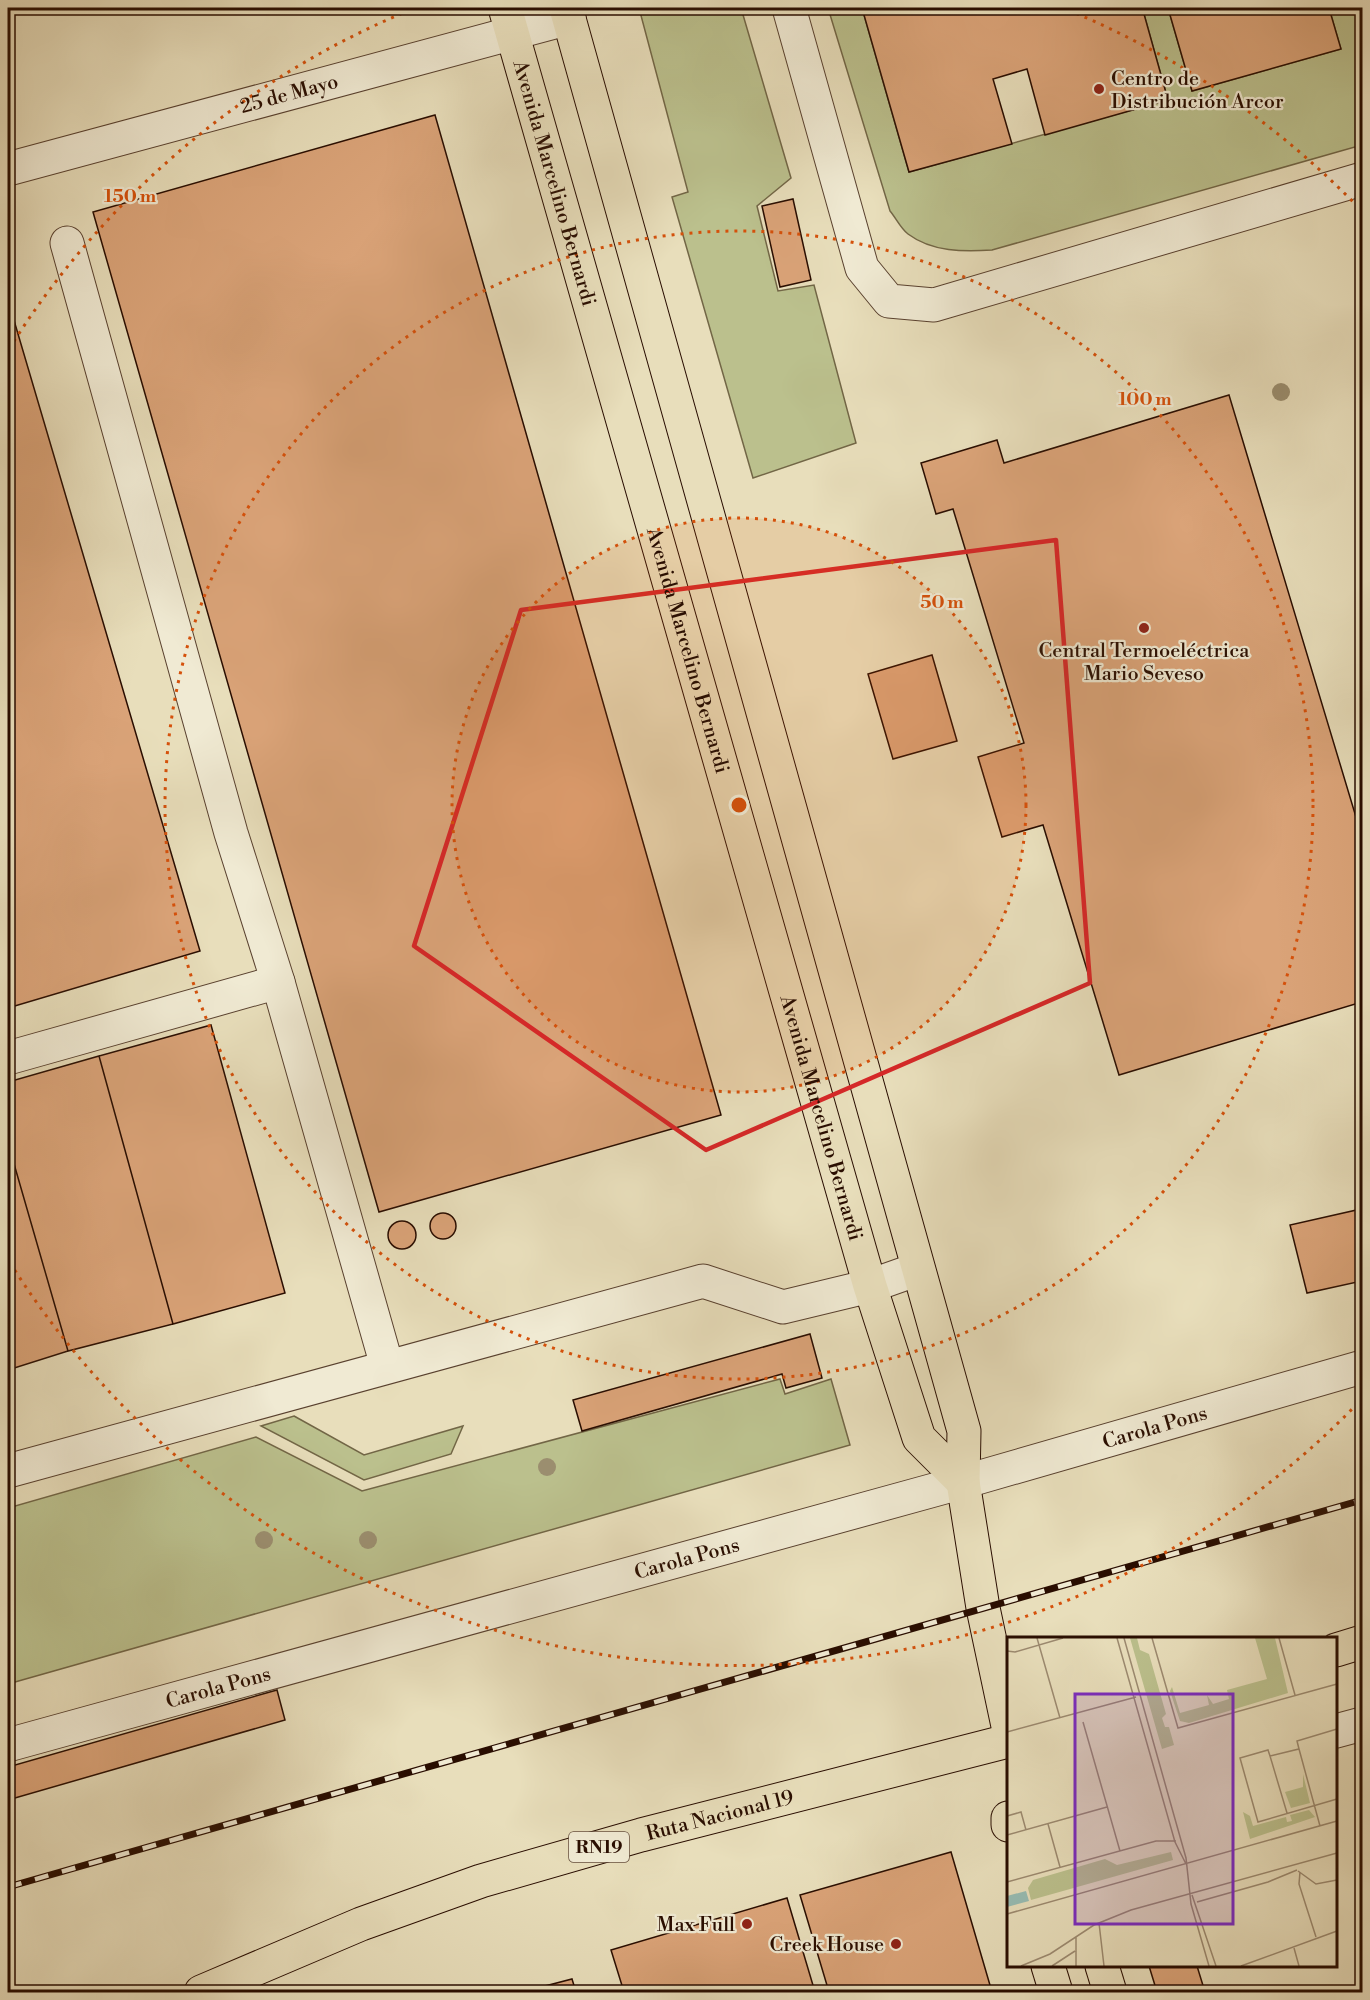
<svg xmlns="http://www.w3.org/2000/svg" width="1370" height="2000" viewBox="0 0 1370 2000" font-family="'Libre Bodoni',serif">
<style>
.green{fill:#bbc08d;stroke:#726646;stroke-width:1.5}
.building{fill:#daa378;stroke:#290d00;stroke-width:1.5}
.lines{fill:none;stroke-linecap:round;stroke-linejoin:round}
.minor-casing{stroke:#59412f;stroke-width:35}
.major-casing{stroke:#290d00;stroke-width:35}
.highway-casing{stroke:#290d00;stroke-width:35}
.minor{stroke:#f0ead3;stroke-width:33}
.major{stroke:#e8debb;stroke-width:33}
.highway{stroke:#e8debb;stroke-width:33}
.rail-casing{stroke:#290d00;stroke-width:7}
.rail{stroke:#f0ead3;stroke-width:4.5;stroke-dasharray:14;stroke-linecap:butt}
.tree{fill:#9b8e6f}
.marked{fill:none;stroke:#d62828;stroke-width:4.5;stroke-linejoin:round}
.ring{fill:none;stroke:#d5510b;stroke-width:3;stroke-dasharray:3 6}
.poi-dot{fill:#8f2418;stroke:#f0ead3;stroke-width:2}
.labels{text-anchor:middle;stroke-width:4.5;stroke-linejoin:round;paint-order:stroke}
.shield{fill:#f0ead3;stroke:#654f3f;stroke-width:1.5}
.shield-label{font-size:18px;font-weight:bold;fill:#290d00}
.poi-label{font-size:20px;fill:#290d00;stroke:#f0ead3;text-anchor:end}
.street-label{font-size:20px;fill:#290d00;stroke:#f0ead3}
.inset-road{fill:none;stroke:#9c8a70;stroke-width:1.5}
.view{fill:#7b2cbf;fill-opacity:0.15;stroke:#7b2cbf;stroke-width:3}
.inset-edge{fill:none;stroke:#290d00;stroke-width:3}
.centre{fill:#d5510b;stroke:#f0ead3;stroke-width:3}
.ring-label{font-size:18px;text-anchor:middle;font-weight:bold;fill:#d5510b;stroke:#f0ead3;stroke-width:4.5;stroke-linejoin:round;paint-order:stroke}
</style>
<rect width="100%" height="100%" fill="#e8debb"/>
<filter id="stains"><feTurbulence type="fractalNoise" baseFrequency=".00333" numOctaves="4"/><feColorMatrix values="0 0 0 0 .2 0 0 0 0 .09 0 0 0 0 .02 0 0 0 .5 -.17"/></filter>
<radialGradient id="worn" r=".72"><stop offset=".6" stop-color="#630" stop-opacity="0"/><stop offset="1" stop-color="#630" stop-opacity=".3"/></radialGradient>
<path class="green" d="M639 8H741L791 178 757 206 778 291 814 285 856 443 753 478 672 197 688 192Z
M828 8H862L909 172 1168 100 1144 14 1166 8H1168L1192 91 1341 49 1329 8H1362V145L992 250C964 252 932 252 908 234 901 229 896 218 890 211Z
M780 1379 785 1394 831 1379 850 1445 8 1684V1508L256 1437 362 1491Z
M294 1416 364 1455 463 1426 451 1454 364 1480 261 1426Z"/>
<path class="building" d="M862 8H1166L1144 14 1168 100 1045 135 1027 69 993 79 1012 144 909 172Z
M1168 8H1329L1341 49 1192 91Z
M435 115 721 1115 379 1212 93 212Z
M793 199 811 280 780 287 762 206Z
M8 300 200 951 8 1008Z
M1229 395 1362 837V1002L1119 1075 1043 825 1002 837 978 757 1024 743 953 509 936 514 921 463 997 440 1004 463Z
M932 655 957 741 893 759 868 674Z
M211 1025 285 1293 173 1324 99 1056Z
M99 1056 173 1324 68 1351 8 1143V1082Z
M8 1143 68 1351 8 1370Z
M1361 1209 1362 1217V1281L1307 1293 1290 1225Z
M430 1226a13 13 0 1 1 26 0a13 13 0 1 1-26 0Z
M388 1235a14 14 0 1 1 28 0a14 14 0 1 1-28 0Z
M810 1334 822 1378 786 1388 782 1374 582 1431 573 1400Z
M277 1690 285 1720 8 1800V1767Z
M951 1852 992 1992H829L800 1895Z
M787 1898 815 1992H624L611 1950Z
M1149 1966H1197L1205 1992H1157Z
M572 1979 576 1992H522Z"/>
<g class="lines">
<defs>
<g id="minor">
<path d="M789 8 862 268 889 301 934 305 1362 179"/>
<path id="s1" d="M8 169 569 18"/>
<path d="M67 243 231 833 278 982 387 1366"/>
<path d="M8 1058 278 982"/>
<path d="M8 1471 703 1281 783 1307 870 1286 918 1269"/>
<path d="M1336 1731 1362 1724"/>
<path id="s2" d="M8 1745 963 1482 1362 1367"/>
</g>
<g id="major">
<path id="s3" d="M505 8 870 1286 919 1438 963 1482"/>
<path d="M566 8 964 1431 963 1482 983 1608 1008 1726"/>
<path d="M1008 1818V1825"/>
<path d="M1048 1966 1056 1992"/>
<path d="M1102 1966 1110 1992"/>
</g>
<g id="highway">
<path d="M1336 1650 1362 1642"/>
<path id="s4" d="M201 1992 361 1924 481 1881 641 1835 1008 1741"/>
</g>
</defs>
<use href="#minor" class="minor-casing"/>
<use href="#major" class="major-casing"/>
<use href="#highway" class="highway-casing"/>
<use href="#minor" class="minor"/>
<use href="#major" class="major"/>
<use href="#highway" class="highway"/>
<defs>
<path id="rail" d="M8 1887 1362 1500"/>
</defs>
<use href="#rail" class="rail-casing"/>
<use href="#rail" class="rail"/>
</g>
<g class="tree">
<circle cx="1281" cy="392" r="9"/>
<circle cx="547" cy="1467" r="9"/>
<circle cx="264" cy="1540" r="9"/>
<circle cx="368" cy="1540" r="9"/>
</g>
<path class="marked" d="M1056 540 1090 983 706 1150 414 946 521 610Z"/>
<circle cx="739" cy="805" r="287" fill="#d5510b" fill-opacity=".12"/>
<g class="ring">
<circle cx="739" cy="805" r="287"/>
<circle cx="739" cy="805" r="574"/>
<path d="M1358 1403A861 861 0 0 1 9 1261M9 349A861 861 0 0 1 410 10M1068 10A861 861 0 0 1 1358 207"/>
</g>
<g class="poi-dot">
<circle cx="1099" cy="89" r="6"/>
<circle cx="1144" cy="628" r="6"/>
<circle cx="747" cy="1924" r="6"/>
<circle cx="896" cy="1944" r="6"/>
</g>
<g class="labels">
<rect class="shield" x="569" y="1832" width="60" height="30" rx="4.5"/>
<g class="shield-label">
<text x="599" y="1853">RN19</text>
</g>
<g class="poi-label">
<text x="1111" y="85" text-anchor="start">Centro de<tspan x="1111" dy="23">Distribución Arcor</tspan></text>
<text x="1144" y="657" text-anchor="middle">Central Termoeléctrica<tspan x="1144" dy="23">Mario Seveso</tspan></text>
<text x="735" y="1931">Max Full</text>
<text x="884" y="1951">Creek House</text>
</g>
<g class="street-label">
<text dy="7" stroke="none"><textPath href="#s1" startOffset="291">25 de Mayo</textPath></text>
<text dy="7" stroke="none"><textPath href="#s3" startOffset="182">Avenida Marcelino Bernardi</textPath></text>
<text dy="7" stroke="none"><textPath href="#s3" startOffset="668">Avenida Marcelino Bernardi</textPath></text>
<text dy="7" stroke="none"><textPath href="#s3" startOffset="1154">Avenida Marcelino Bernardi</textPath></text>
<text dy="7" stroke="none"><textPath href="#s2" startOffset="1190">Carola Pons</textPath></text>
<text dy="7" stroke="none"><textPath href="#s2" startOffset="704">Carola Pons</textPath></text>
<text dy="7" stroke="none"><textPath href="#s2" startOffset="218">Carola Pons</textPath></text>
<text dy="7" stroke="none"><textPath href="#s4" startOffset="549">Ruta Nacional 19</textPath></text>
</g>
</g>
<g transform="translate(1007 1637)">
<rect width="330" height="330" fill="#e8debb"/>
<path d="M123 1H130L133 13 142 17 159 77 155 81 158 90H162L167 108 155 112ZM248 1H268L281 56 182 86 173 84 163 54 165 50 173 76 202 68 200 58 206 67 222 62 220 53 260 42ZM296 137 303 166 284 171 278 155 296 150ZM302 173 308 180 243 202 236 175 243 179 246 189 279 180 280 185 285 184 283 178ZM164 215 166 223 24 263 21 251 26 243 98 222 110 228Z" fill="#bbc08d"/>
<path d="M19 254 22 264 0 270V259Z" fill="#97bcb3"/>
<path class="inset-road" d="M30 1 53 81M110 1 168 205 179 227M117 1 179 221 184 267 202 329M145 1 171 91 330 47M272 1 288 58M0 14 8 15 56 1M76 85 113 214M0 95 129 60M292 112 290 104 330 92M263 119 261 113 233 121 251 185 330 162M280 176 263 119 292 112 313 189M0 179 14 175 19 193M41 187 53 230M0 198 100 170M291 234 309 247 330 243M293 235 292 247 309 300M0 245 149 204H169M185 258 209 329M190 265 261 245 290 233M0 277 330 184M92 286 97 329M69 300V329M287 311 292 329M14 329 43 317 87 288 124 273 330 216M45 329 68 314M234 329 330 294"/>
<path class="view" d="M68 57H226V287H68Z"/>
<rect width="330" height="330" class="inset-edge"/>
</g>
<circle cx="739" cy="805" r="9" class="centre"/>
<g class="ring-label">
<text x="130" y="202">150 m</text>
<text x="1145" y="405">100 m</text>
<text x="942" y="608">50 m</text>
</g>
<rect width="1370" height="2000" fill="none" stroke="#e8debb" stroke-width="30"/>
<rect x="9" y="9" width="1352" height="1982" fill="none" stroke="#290d00" stroke-width="3"/>
<rect x="15" y="15" width="1340" height="1970" fill="none" stroke="#290d00" stroke-width="1.5"/>
<rect width="100%" height="100%" filter="url(#stains)"/>
<rect width="100%" height="100%" fill="url(#worn)"/>
</svg>
